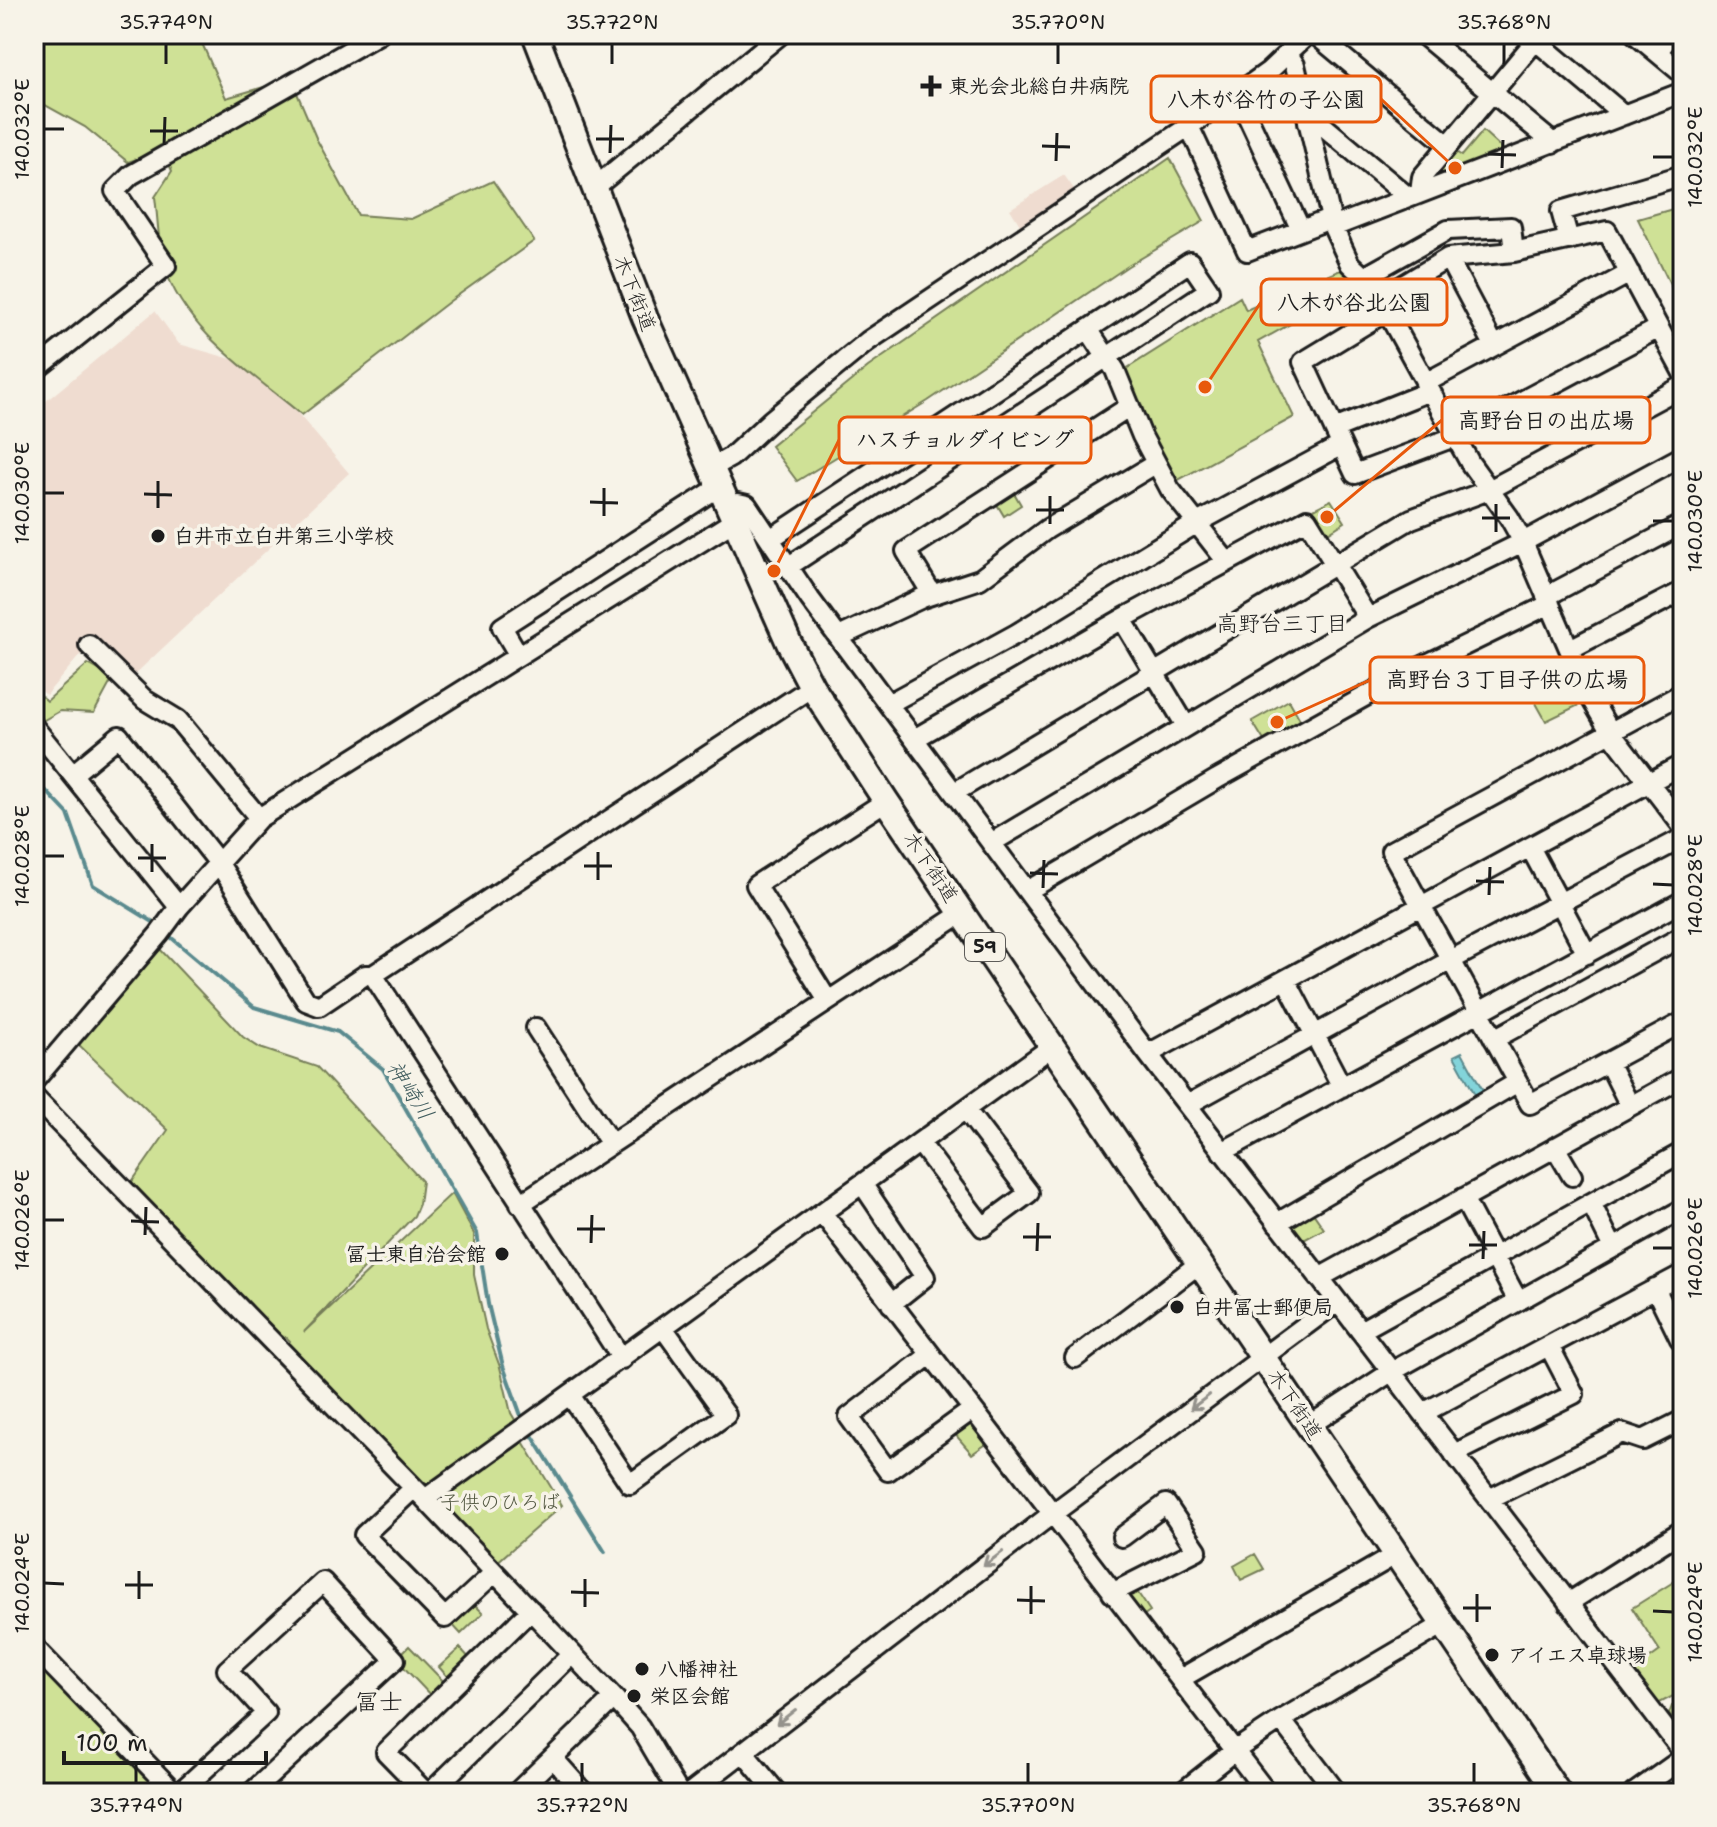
<svg xmlns="http://www.w3.org/2000/svg" width="1717" height="1827" viewBox="0 0 1717 1827" font-family="'Shantell Sans','Klee One',sans-serif">
<style>
.built{fill:#efdcd0}
.green{fill:#cfe196;stroke:#767e59;stroke-width:2}
.water{fill:#83d4da;stroke:#5a8a8e;stroke-width:2}
.lines{fill:none;stroke-linecap:round;stroke-linejoin:round}
.stream{stroke:#5a8a8e;stroke-width:4}
.minor-casing{stroke:#1c1c1c;stroke-width:24}
.major-casing{stroke:#1c1c1c;stroke-width:30}
.minor{stroke:#f7f3e8;stroke-width:18}
.major{stroke:#f7f3e8;stroke-width:24}
.oneway{stroke:#94928c}
.ticks{fill:none;stroke:#1c1c1c;stroke-width:3}
.poi-dot{fill:#1c1c1c;stroke:#f7f3e8;stroke-width:3}
.labels{text-anchor:middle;stroke-width:7;stroke-linejoin:round;paint-order:stroke}
.shield{fill:#f7f3e8;stroke:#5e5c59;stroke-width:2}
.shield-label{font-size:18px;font-weight:bold;fill:#1c1c1c}
.poi-label{font-size:20px;font-weight:bold;fill:#1c1c1c;stroke:#f7f3e8;text-anchor:start}
.street-label{font-size:20px;fill:#1c1c1c;stroke:#f7f3e8}
.park-label{font-size:20px;fill:#525741;stroke:#f7f3e8}
.neighbourhood-label{font-size:22px;fill:#1c1c1c;stroke:#f7f3e8}
.water-label{font-size:22px;font-style:italic;fill:#405c5e;stroke:#f7f3e8}
.quarter-label{font-size:24px;fill:#1c1c1c;stroke:#f7f3e8}
.leader{fill:none;stroke:#e8590c;stroke-width:3}
.callout-dot{fill:#e8590c;stroke:#f7f3e8;stroke-width:3}
.callout{fill:#f7f3e8;stroke:#e8590c;stroke-width:3}
.callout-label{font-size:22px;text-anchor:middle;font-weight:bold;fill:#1c1c1c}
.neatline{fill:none;stroke:#1c1c1c;stroke-width:3}
.ticks-label{font-size:20px;text-anchor:middle;fill:#1c1c1c}
</style>
<rect width="100%" height="100%" fill="#f7f3e8"/>
<filter id="ink" filterUnits="userSpaceOnUse"><feTurbulence type="fractalNoise" baseFrequency=".0125" numOctaves="2"/><feDisplacementMap in="SourceGraphic" scale="16" xChannelSelector="R" yChannelSelector="G"/><feConvolveMatrix kernelMatrix="1 2 1 2 8 2 1 2 1" color-interpolation-filters="sRGB"/></filter>
<g filter="url(#ink)">
<path class="built" d="M1064 175 1074 189 1020 225 1010 209Z
M155 311 179 344 235 360 245 352 349 473 133 676 92 641 46 695 34 684V604L36 601 34 599V411Z"/>
<path class="green" d="M34 34H198L226 98 291 79 317 140 358 215 411 219 493 181 534 241 450 301 302 415C252 373 184 331 164 265 158 244 158 219 155 197L172 171 163 150 128 162 85 127 34 99Z
M1483 131 1508 154 1432 183 1428 179 1453 150 1462 156Z
M1170 158 1204 221 1128 266 928 401 797 481 771 446 868 367Z
M1683 206V304L1673 290 1638 219Z
M1343 269 1360 285 1258 342 1294 417 1173 483 1146 432 1123 371 1240 297 1246 310Z
M1013 491 1021 505 1004 516 995 501Z
M1331 500 1345 522 1323 536 1308 512Z
M88 664 113 678 94 713 60 711 44 720 34 718V689L47 701Z
M1573 671 1585 702 1546 721 1532 696Z
M1289 700 1302 723 1266 744 1252 721Z
M158 947 243 1037 260 1048 317 1067 422 1181 419 1204 414 1216 304 1332 452 1193 474 1234V1275L486 1329 500 1367 511 1413 518 1425 499 1434V1439L434 1485H419L287 1349 290 1341 286 1337 274 1336 129 1186 168 1130 77 1043Z
M1311 1210 1324 1229 1302 1241 1293 1229 1295 1220Z
M965 1422 975 1423 986 1436 985 1445 972 1454 954 1433Z
M519 1435 562 1505 495 1564 439 1506 440 1493Z
M1255 1554 1264 1569 1241 1580 1234 1566Z
M1683 1576V1691L1654 1706 1628 1674 1660 1651 1632 1608Z
M1134 1587 1150 1611 1137 1620 1119 1597Z
M472 1602 483 1613 461 1634 451 1623Z
M409 1646 448 1686 434 1699 396 1659Z
M460 1648 473 1662 452 1682 439 1667Z
M34 1656 167 1793H34Z
M1683 1701V1734L1669 1714 1672 1706Z"/>
<path class="water" d="M1462 1052 1485 1094 1477 1098 1454 1056Z"/>
<g class="lines">
<path class="stream" d="M34 778 68 814 93 885 158 925
M167 934 254 1007 338 1032 383 1069 477 1233 488 1304 503 1366 523 1421
M530 1432 605 1552"/>
<defs>
<path id="minor" d="M1315 34 1448 145
M1422 34 1553 143
M1528 34 1624 115
M1635 34 1683 74
M1657 52 1672 34
M1288 54 1295 65 1333 227 1350 264 1364 277 1380 299 1470 463 1509 517 1523 542 1589 695 1611 733 1683 827
M1237 94 1301 230
M1308 122 1321 124 1408 197
M1189 126 1247 251 1330 219
M594 188 781 34
M1420 193 1422 177 1541 34
M1333 227 1683 92
M1569 240 1561 211 1683 175
M1448 258 1494 345
M1364 277 1448 230 1511 227 1514 252
M1380 299 1448 258 1514 252 1607 231 1683 373
M1387 311 1303 362 1355 474 1454 437 1659 328
M1088 329 1115 370 1142 436 1170 489 1227 562
M34 371 166 266 115 191 131 175 379 34
M1425 383 1630 273
M1334 429 1430 391
M711 468 731 457 771 420 868 341 1237 94 1269 71 1308 34
M728 508 738 503 747 505 810 599 1148 1054 1683 1752
M770 539 1190 262 1209 290 789 566
M932 594 906 551 1130 406
M1547 596 1683 524
M1122 619 1186 726
M839 637 922 598 980 579 1047 529 1155 464
M89 645 145 700 178 720 259 818
M1570 649 1683 591
M518 654 502 627 719 487
M1683 693 1391 851 1530 1104 1683 1022
M888 704 1016 634 1197 523 1340 446
M34 727 179 907
M914 739 1122 619 1307 519 1368 618
M73 774 119 736 218 862 306 1001 319 1006 365 975H373L622 1359
M955 792 1411 519 1489 490 1683 386
M991 843 1368 618 1523 542 1683 456
M1530 847 1587 954
M1027 891 1217 779 1400 677 1550 604
M373 975 812 687
M1286 980 1342 1087
M828 1001 756 885 886 801
M536 1028 611 1144
M1494 1039 1683 936
M1148 1054 1683 764
M1608 1062 1630 1106
M34 1081 159 934 179 907 259 818 734 521
M34 1097 425 1499 614 1698 640 1727 679 1793
M1187 1105 1451 960 1683 838
M920 1143 983 1227 1029 1193 966 1110
M1555 1147 1572 1176
M1222 1152 1683 901
M863 1185 925 1277 891 1304
M1463 1198 1518 1301
M1591 1203 1613 1248
M520 1204 962 913
M823 1214 1267 1793
M1277 1223 1518 1082
M1319 1278 1683 1077
M1655 1288 1680 1339 1683 1338
M1360 1331 1683 1152
M930 1355 849 1417 888 1471 972 1410
M1075 1358 1200 1263
M570 1395 630 1484 726 1415 664 1329
M1423 1413 1683 1274
M1310 1425 1391 1372 1683 1209
M1454 1454 1574 1394 1549 1346
M414 1488 364 1535 445 1618 494 1573
M1491 1498 1622 1433 1643 1440 1683 1420
M425 1499 1053 1046
M1112 1593 1197 1550 1166 1504 1122 1537
M1568 1603 1683 1530
M34 1647 175 1793
M1180 1679 1397 1554
M1281 1720 1337 1793
M743 1752 777 1793
M553 1758 584 1793
M179 1793 266 1713 227 1670 323 1582 395 1660 251 1793
M426 1793 386 1752 531 1610
M430 1793 572 1654
M516 1793 614 1698
M690 1793 1052 1514 1337 1302
M1181 1793 1234 1751 1281 1720 1444 1624
M1634 1793 1683 1758"/>
<path id="major" d="M535 34 645 318 789 643 812 687 886 801 1558 1793"/>
</defs>
<use href="#minor" class="minor-casing"/>
<use href="#major" class="major-casing"/>
<use href="#minor" class="minor"/>
<use href="#major" class="major"/>
</g>
<defs><path id="oneway-shaft" d="M-6 0H5M1.5-3L5.5 0L1.5 3" fill="none" stroke-width="1.6" stroke-linecap="round" stroke-linejoin="round" transform="scale(2)"/></defs>
<g class="oneway">
<use href="#oneway-shaft" transform="translate(1200 1402) rotate(143)"/>
<use href="#oneway-shaft" transform="translate(993 1559) rotate(143)"/>
<use href="#oneway-shaft" transform="translate(786 1717) rotate(142)"/>
</g>
</g>
<path class="ticks" d="M166 64V44M612 64V44M1058 64V44M1504 64V44M44 129H64M150 131H178M596 139H624M164 145 165 117M1042 146 1070 147M610 153 611 125M1488 154 1516 155M1653 157H1673M1056 161 1057 133M1502 168 1503 140M44 493H64M144 494 172 495M590 502 618 503M158 508V481M1036 510H1064M604 516V488M1482 518H1510M1653 521H1673M1050 524V496M1496 532V504M44 856H64M138 858H166M584 866H612M152 872V844M1030 873 1058 874M598 880V852M1476 881 1504 882M1653 884 1673 885M1043 888 1044 860M1489 895 1490 867M44 1220H64M131 1221 159 1222M577 1229H605M145 1235 146 1207M1023 1237H1051M591 1243 592 1215M1469 1245H1497M1653 1248H1673M1037 1251 1038 1223M1483 1259 1484 1231M44 1583 64 1584M125 1585H153M571 1592 599 1593M139 1599V1571M1017 1600 1045 1601M585 1607V1579M1463 1608H1491M1653 1611 1673 1612M1031 1614V1586M1477 1622V1594M136 1783V1763M582 1783V1763M1028 1783V1763M1474 1783V1763"/>
<g class="poi-dot">
<path d="M927 74h8v8h8v8h-8v8h-8v-8h-8v-8h8z"/>
<circle cx="158" cy="536" r="8"/>
<circle cx="502" cy="1254" r="8"/>
<circle cx="1177" cy="1307" r="8"/>
<circle cx="1492" cy="1655" r="8"/>
<circle cx="642" cy="1669" r="8"/>
<circle cx="634" cy="1696" r="8"/>
</g>
<g class="labels">
<rect class="shield" x="965" y="933" width="40" height="28" rx="6"/>
<g class="shield-label">
<text x="985" y="953">59</text>
</g>
<g class="poi-label">
<text x="949" y="93">東光会北総白井病院</text>
<text x="174" y="543">白井市立白井第三小学校</text>
<text x="486" y="1261" text-anchor="end">冨士東自治会館</text>
<text x="1193" y="1314">白井冨士郵便局</text>
<text x="1508" y="1662">アイエス卓球場</text>
<text x="658" y="1676">八幡神社</text>
<text x="650" y="1703">栄区会館</text>
</g>
<g class="street-label">
<text transform="translate(635 293) rotate(68)" y="7">木下街道</text>
<text transform="translate(931 867) rotate(56)" y="7">木下街道</text>
<text transform="translate(1295 1404) rotate(56)" y="7">木下街道</text>
</g>
<g class="park-label">
<text x="500" y="1509">子供のひろば</text>
</g>
<g class="neighbourhood-label">
<text x="1282" y="631">高野台三丁目</text>
</g>
<g class="water-label">
<text transform="translate(411 1090) rotate(57)" y="8">神崎川</text>
</g>
<g class="quarter-label">
<text x="379" y="1710">冨士</text>
</g>
</g>
<path class="leader" d="M1455 168L1381 99M1205 387L1261 302M1327 517L1442 420M774 571L839 440M1277 722L1370 680"/>
<g class="callout-dot">
<circle cx="1455" cy="168" r="8"/>
<circle cx="1205" cy="387" r="8"/>
<circle cx="1327" cy="517" r="8"/>
<circle cx="774" cy="571" r="8"/>
<circle cx="1277" cy="722" r="8"/>
</g>
<g class="callout">
<rect x="1151" y="76" width="230" height="46" rx="8"/>
<rect x="1261" y="279" width="186" height="46" rx="8"/>
<rect x="1442" y="397" width="208" height="46" rx="8"/>
<rect x="839" y="417" width="252" height="46" rx="8"/>
<rect x="1370" y="657" width="274" height="46" rx="8"/>
</g>
<g class="callout-label">
<text x="1266" y="107">八木が谷竹の子公園</text>
<text x="1354" y="310">八木が谷北公園</text>
<text x="1546" y="428">高野台日の出広場</text>
<text x="965" y="447">ハスチョルダイビング</text>
<text x="1507" y="687">高野台３丁目子供の広場</text>
</g>
<rect width="1717" height="1827" fill="none" stroke="#f7f3e8" stroke-width="88"/>
<path d="M64 1751v12h202v-12" fill="none" stroke="#1c1c1c" stroke-width="4"/>
<text x="76" y="1751" font-size="24" fill="#1c1c1c" stroke="#f7f3e8" stroke-width="6" paint-order="stroke">100 m</text>
<rect x="44" y="44" width="1629" height="1739" class="neatline"/>
<g class="ticks-label">
<text x="166" y="29">35.774°N</text>
<text x="612" y="29">35.772°N</text>
<text x="1058" y="29">35.770°N</text>
<text x="1504" y="29">35.768°N</text>
<text transform="translate(22 129) rotate(-90)" y="7">140.032°E</text>
<text transform="translate(1695 157) rotate(-90)" y="7">140.032°E</text>
<text transform="translate(22 493) rotate(-90)" y="7">140.030°E</text>
<text transform="translate(1695 521) rotate(-90)" y="7">140.030°E</text>
<text transform="translate(22 856) rotate(-90)" y="7">140.028°E</text>
<text transform="translate(1695 885) rotate(-90)" y="7">140.028°E</text>
<text transform="translate(22 1220) rotate(-90)" y="7">140.026°E</text>
<text transform="translate(1695 1248) rotate(-90)" y="7">140.026°E</text>
<text transform="translate(22 1583) rotate(-90)" y="7">140.024°E</text>
<text transform="translate(1695 1612) rotate(-90)" y="7">140.024°E</text>
<text x="136" y="1812">35.774°N</text>
<text x="582" y="1812">35.772°N</text>
<text x="1028" y="1812">35.770°N</text>
<text x="1474" y="1812">35.768°N</text>
</g>
</svg>
